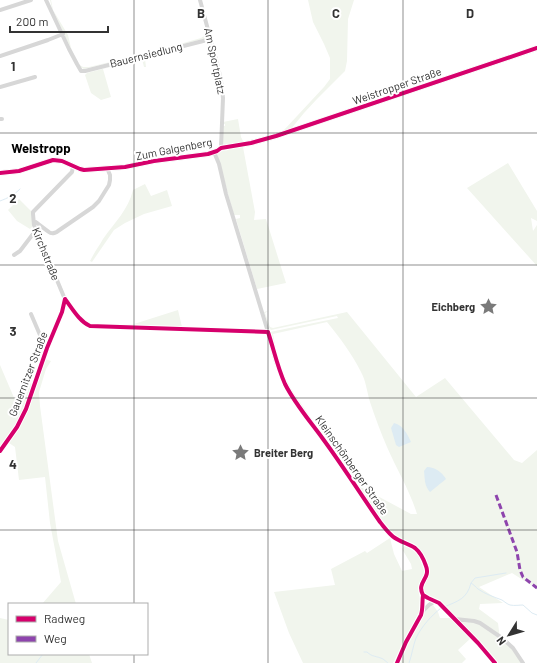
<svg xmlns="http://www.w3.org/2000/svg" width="537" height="663" viewBox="0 0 537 663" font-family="Barlow,sans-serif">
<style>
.green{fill:#f1f5ed;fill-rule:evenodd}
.water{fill:#ddebf3}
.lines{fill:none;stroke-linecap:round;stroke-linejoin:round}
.stream{stroke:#ddebf3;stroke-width:1}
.street{stroke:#d7d7d7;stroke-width:4}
.secondary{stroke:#d0d0d0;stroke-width:5.5}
.quiet{stroke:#8e44ad;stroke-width:3;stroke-dasharray:6 3;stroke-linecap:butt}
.cycleway-casing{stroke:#fff;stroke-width:6}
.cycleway{stroke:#d6006c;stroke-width:4}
.grid{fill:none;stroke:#333;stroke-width:1;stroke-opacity:0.55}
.labels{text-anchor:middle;stroke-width:4;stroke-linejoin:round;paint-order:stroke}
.street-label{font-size:11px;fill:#333;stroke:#fff}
.poi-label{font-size:11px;font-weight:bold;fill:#333;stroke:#fff;text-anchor:end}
.quarter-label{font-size:13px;font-weight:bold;fill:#000;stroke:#fff}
.grid-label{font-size:13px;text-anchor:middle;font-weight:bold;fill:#333;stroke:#fff;stroke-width:4;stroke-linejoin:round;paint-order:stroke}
</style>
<rect width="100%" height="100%" fill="#fff"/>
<path class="green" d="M50 0H51L53 10 68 35 71 48 78 64 83 67H89L148 53 201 38 204 36 206 30 208 37 207 38 84 69 80 67 78 64 52 8Z
M308 0H354L348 19 347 61 345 71 317 99 304 113 291 129 262 139 250 142 228 146 224 145 222 143 223 126H225V124H223V122L238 119 241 137 243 141C247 142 249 141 252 139L255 140 262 138 284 130 324 87 330 79V58L324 44 313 22Z
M144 58 145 59 146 67H144L142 59 103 69 111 97 101 100 91 93 85 75 87 73Z
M243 147 255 212 254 220 266 219 286 283 257 289 236 219 240 218V215H234L217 154 218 152Z
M508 163 537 211V221L531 218 533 231 537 225V266L467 188Z
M145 184 151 196 167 190 172 206 144 214 125 223 114 230 92 262 90 261C94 253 99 246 103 239 115 222 128 210 133 190Z
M19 199 31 211 33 226 30 229 17 221 8 210Z
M178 310 182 327 111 326 110 324H134Z
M268 311 265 313 270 327 273 328 347 312 416 397 445 378 514 460 522 463 537 450V589L512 573 479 587 503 603 480 604 479 609 498 623 500 639 511 648 522 663H497C482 645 466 629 450 612 448 609 446 607 444 604 437 596 427 600 422 588L429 575 428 566 421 551 397 538 385 526 294 398 277 362 270 332 338 318 337 316 271 330 269 328 264 312ZM327 322C340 338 352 354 361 372 366 381 367 392 370 402 375 417 381 433 387 447 397 470 410 491 417 514H411L357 485 291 389 281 368 277 354 273 334Z
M45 359 51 361 46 369 39 392 40 406 58 541 76 604H42L61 582 50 523 45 477 19 480 15 447 9 443 20 427 27 412Z
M0 365 15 400 26 381 33 385 24 409 15 427 0 449Z
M390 538 394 554 402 571 412 569 411 564 402 549 405 545 418 554 425 573 418 588 420 599 419 612 393 663H303L289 633 274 592 335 585 331 569 365 551 367 553Z
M433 605 438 612 440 618H450L471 638 458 650 466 659 462 663H399L408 643 425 612 430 607Z
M0 618 9 620V654H89L92 663H0Z"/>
<path class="water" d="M394 423C404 426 407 434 411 442L399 447 396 445 391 428Z
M427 467C435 467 442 472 446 479L430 492C424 485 425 479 424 471Z"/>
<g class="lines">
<path class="stream" d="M0 201C8 198 14 195 20 189
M471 583 475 578 506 573
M444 607C458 601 467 599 471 583 474 585 476 587 478 589 485 594 494 597 502 600 505 602 507 604 510 605 515 606 519 605 523 605L532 613 537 615
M364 652H367C372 657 377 656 383 659 383 659 388 663 388 663
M36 663 43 654
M409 663C412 655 413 646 416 638 422 626 431 616 441 608"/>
<path class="street" d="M46 0 69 49 77 64 81 71H85L211 39
M200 0 218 67 221 81 223 98 221 148
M0 10 31 0
M0 56 48 40 63 34
M0 87 35 77
M0 119H2
M214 152 219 164 226 194 268 332 276 362 285 383 296 402 325 441 380 522 391 535 396 539 415 548 419 551 427 568V573L426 578 421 586V591L423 595
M73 166 72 172 69 175 33 212V214L34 225 64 297 79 318 84 323 90 326 110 327
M34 221C38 223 49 233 51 233 53 234 57 232 58 231L93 207 99 201 109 185 110 180V175L107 168
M14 255 20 251 36 230
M31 314 43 342 47 348
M0 451 17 427 26 409 47 348 62 312 65 299
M423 595 428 598 439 603 478 643 495 663
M423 611 429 605 435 601
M455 619 474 621 480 623 502 638 513 648 523 663
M397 663 406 642 421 615C423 609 422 602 423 595"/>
<path class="secondary" d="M0 173 19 171 53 160 62 161 80 169 84 170 125 167 154 161 208 154 217 151 221 148 251 143 276 136 537 48"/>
<path class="quiet" d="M496 495 517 552 520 570 523 577 537 588"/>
<defs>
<path id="cycleway" d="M0 173 19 171 53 160 62 161 80 169 84 170 125 167 154 161 208 154 217 151 221 148 251 143 276 136 537 48
M65 299C72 308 79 321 90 326L268 332C274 350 277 366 285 384 295 404 310 421 323 439 343 466 361 495 380 522 385 528 389 534 395 538 401 542 409 544 415 548 420 552 424 560 426 566 431 579 416 582 423 595
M0 451 17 427 26 409 47 348 62 312 65 299
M423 595 428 598 439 603 478 643 495 663
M397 663 406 642 421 615C423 609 422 602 423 595"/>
</defs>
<use href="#cycleway" class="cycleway-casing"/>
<use href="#cycleway" class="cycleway"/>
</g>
<path class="grid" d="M134 0V604M268 0V663M403 0V663M0 133H537M0 265H537M0 398H537M0 530H537M134 654V663"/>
<defs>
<symbol id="sight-bare" viewBox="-9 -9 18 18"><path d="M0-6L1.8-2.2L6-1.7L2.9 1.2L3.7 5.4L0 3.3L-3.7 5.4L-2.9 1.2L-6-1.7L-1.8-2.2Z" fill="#7a7a7a" stroke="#fff" stroke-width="2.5" paint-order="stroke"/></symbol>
</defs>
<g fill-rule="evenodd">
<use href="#sight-bare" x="476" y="294" width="25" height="25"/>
<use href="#sight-bare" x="228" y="440" width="25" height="25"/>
</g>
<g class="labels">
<g class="street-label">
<text transform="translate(146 55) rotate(-14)" y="4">Bauernsiedlung</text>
<text transform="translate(215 61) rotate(78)" y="4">Am Sportplatz</text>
<text transform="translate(397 86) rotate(-19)" y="4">Weistropper Straße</text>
<text transform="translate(174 149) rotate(-11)" y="4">Zum Galgenberg</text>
<text transform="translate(46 254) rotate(68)" y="4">Kirchstraße</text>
<text transform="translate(28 374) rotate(-69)" y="4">Gauernitzer Straße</text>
<text transform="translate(352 465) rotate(55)" y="4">Kleinschönberger Straße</text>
</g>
<g class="poi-label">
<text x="475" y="311">Eichberg</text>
<text x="254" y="457" text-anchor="start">Breiter Berg</text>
</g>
<g class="quarter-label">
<text x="41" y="153">Weistropp</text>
</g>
</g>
<g class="grid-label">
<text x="201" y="18">B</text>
<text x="336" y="18">C</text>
<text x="470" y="18">D</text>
<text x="13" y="71">1</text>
<text x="13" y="203">2</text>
<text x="13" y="336">3</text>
<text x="13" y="469">4</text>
</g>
<rect x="8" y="603" width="140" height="52" fill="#ffffff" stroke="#adadad"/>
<rect x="16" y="616" width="20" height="6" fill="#d6006c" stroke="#adadad"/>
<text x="44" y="623" font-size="12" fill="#333333">Radweg</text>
<rect x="16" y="636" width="20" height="6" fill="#8e44ad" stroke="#adadad"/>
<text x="44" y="643" font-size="12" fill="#333333">Weg</text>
<g transform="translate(509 635) rotate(233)" stroke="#ffffff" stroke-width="3" paint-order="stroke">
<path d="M0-3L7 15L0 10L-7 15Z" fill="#333333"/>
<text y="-6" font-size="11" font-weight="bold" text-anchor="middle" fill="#333333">N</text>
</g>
<path d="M10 26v6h98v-6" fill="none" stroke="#333333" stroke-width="2"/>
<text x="16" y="26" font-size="12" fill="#333333" stroke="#ffffff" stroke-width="3" paint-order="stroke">200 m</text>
</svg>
